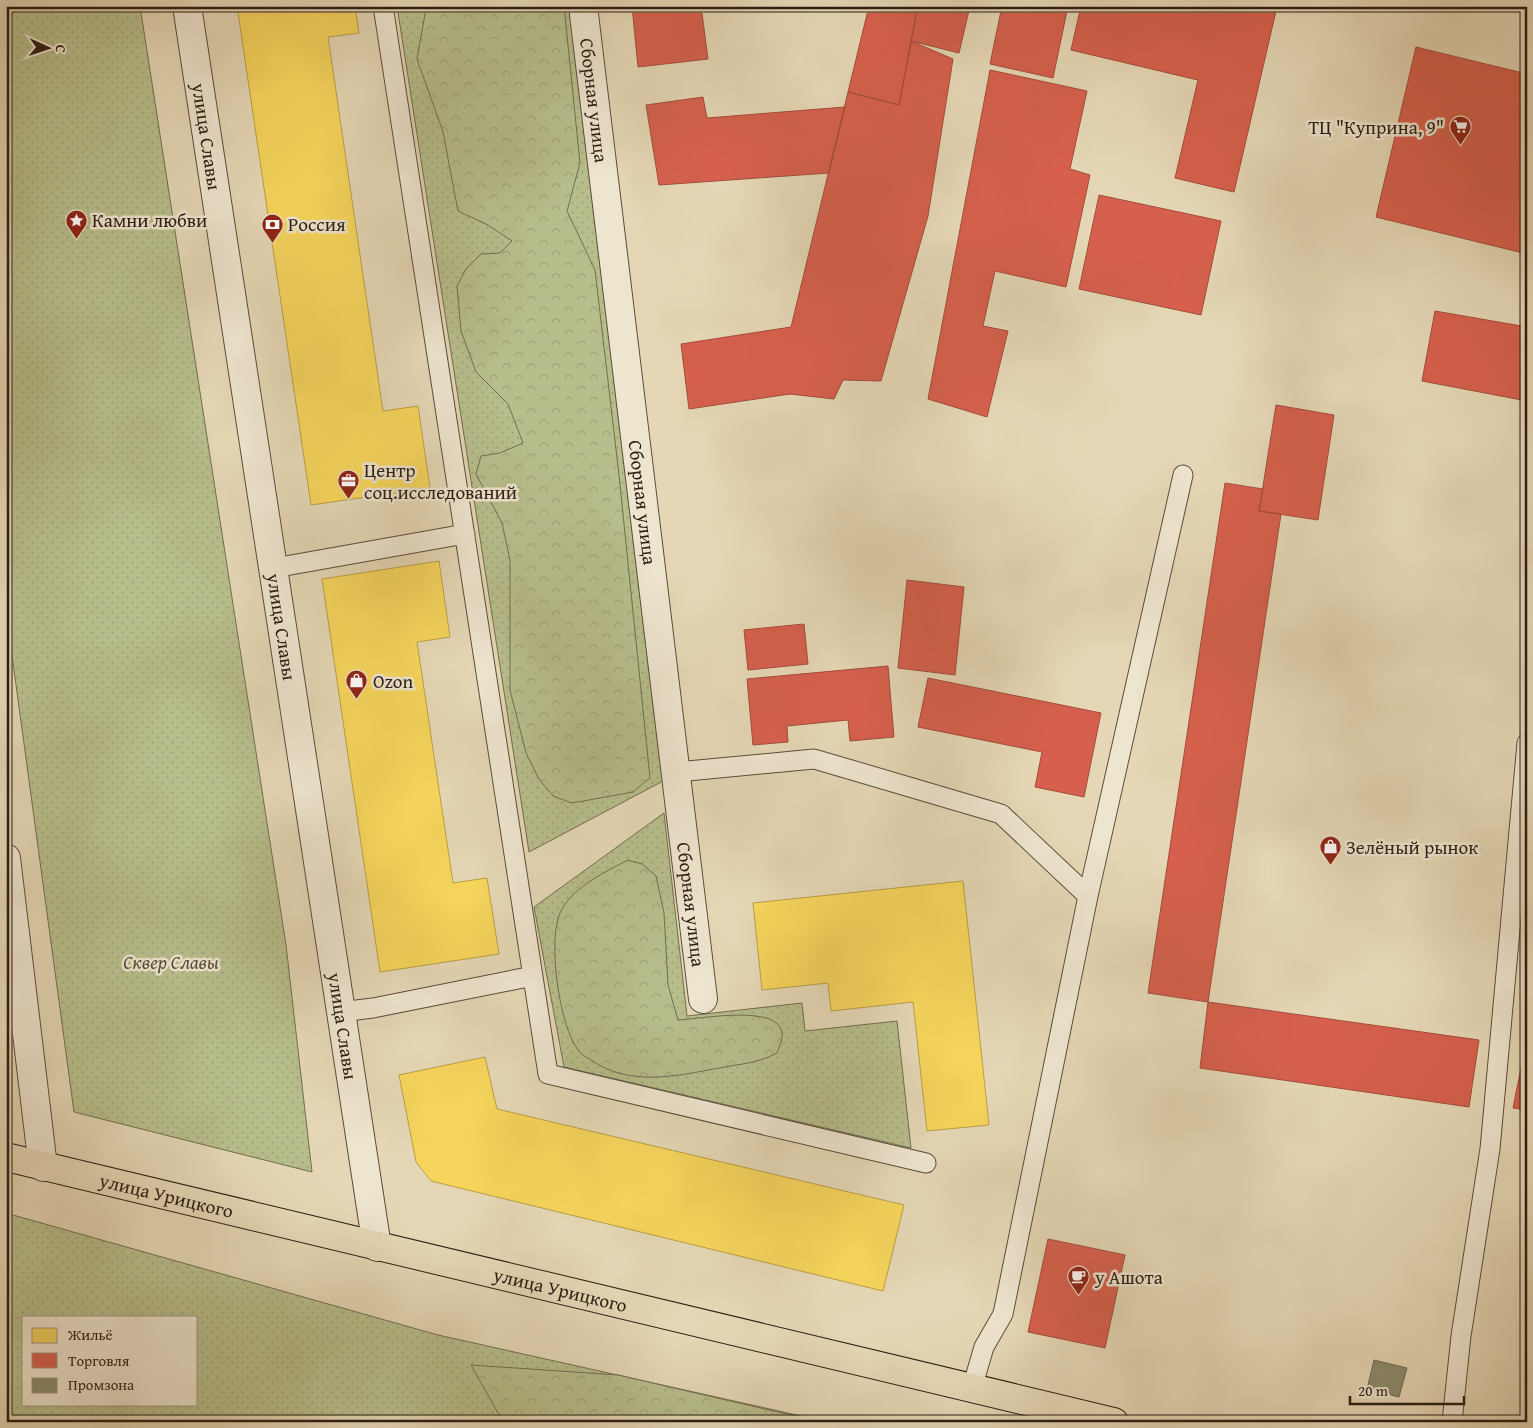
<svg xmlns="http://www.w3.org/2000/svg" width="1533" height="1428" viewBox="0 0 1533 1428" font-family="'Gentium Book Plus',serif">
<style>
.grass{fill:url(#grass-dots);stroke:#716e50;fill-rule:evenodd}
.forest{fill:url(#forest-crowns);stroke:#716e50}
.homes{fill:#f6d55c;stroke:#b99e46}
.shops{fill:#d6604d;stroke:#a34c3c}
.industry{fill:#8c8c6e;stroke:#6f6b53}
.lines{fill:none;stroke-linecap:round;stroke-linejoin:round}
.lane-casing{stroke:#5a4c3c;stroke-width:21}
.street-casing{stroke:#5a4c3c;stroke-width:30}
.primary-casing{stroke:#2b1d14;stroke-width:30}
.lane{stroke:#eee5cf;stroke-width:19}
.street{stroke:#eee5cf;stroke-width:28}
.primary{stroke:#e5d7b5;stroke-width:28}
.labels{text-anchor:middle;stroke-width:5;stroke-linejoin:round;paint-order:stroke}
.street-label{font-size:19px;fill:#2b1d14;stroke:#eee5cf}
.poi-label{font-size:19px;fill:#2b1d14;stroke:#eee5cf;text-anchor:start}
.park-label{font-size:19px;font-style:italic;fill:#554d38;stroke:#eee5cf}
</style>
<defs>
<pattern id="grass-dots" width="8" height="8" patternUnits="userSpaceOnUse" patternTransform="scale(1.25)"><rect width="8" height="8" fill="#b7be8c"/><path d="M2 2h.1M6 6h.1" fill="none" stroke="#9ea378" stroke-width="1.8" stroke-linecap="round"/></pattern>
<pattern id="forest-crowns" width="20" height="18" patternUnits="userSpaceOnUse" patternTransform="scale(1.25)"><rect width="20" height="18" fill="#b7be8c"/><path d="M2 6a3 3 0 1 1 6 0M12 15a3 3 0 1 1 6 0" fill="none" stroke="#9ea378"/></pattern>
</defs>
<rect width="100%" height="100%" fill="#e5d7b5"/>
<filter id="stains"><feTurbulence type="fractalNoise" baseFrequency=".004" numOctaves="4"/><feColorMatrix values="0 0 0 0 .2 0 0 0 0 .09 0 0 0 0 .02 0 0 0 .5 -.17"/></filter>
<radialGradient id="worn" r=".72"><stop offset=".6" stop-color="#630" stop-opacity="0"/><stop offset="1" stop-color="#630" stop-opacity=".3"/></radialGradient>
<path class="grass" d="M6 6H140L286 945 312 1172 74 1112 6 611Z
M397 6H572L663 781 529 852Z
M664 813 687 1016 802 1003 805 1031 897 1021 911 1148 564 1067 534 907Z
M6 1213 438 1335 828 1422H6ZM24 1317H196V1404H24Z"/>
<path class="forest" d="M429 6H564L580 163 567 211 595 270 619 475 650 778 633 792 572 803 553 796 539 779 526 753 510 690V560L502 523 476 474 481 456 500 453 523 443 508 404 476 372 461 331 457 286 466 269 481 254 500 253 512 241 488 225 458 211 443 132 417 59 425 14Z
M628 860 642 864 656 876 664 913 668 985 678 1020C699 1019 767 1006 780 1027 785 1035 780 1045 777 1053 759 1063 740 1064 719 1068 676 1076 630 1087 591 1060 587 1057 581 1055 579 1051 559 1028 546 935 562 909 575 886 605 872 628 860Z
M471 1365 618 1375 821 1422H505L502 1420Z"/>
<path class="homes" d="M237 6H355L359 33 328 37 383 411 418 406 430 488 311 505Z
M439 561 450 637 417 642 453 883 487 878 499 954 380 972 322 579Z
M963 881 989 1125 927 1131 913 1002 831 1011 828 983 762 990 753 903Z
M485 1057 497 1109 904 1205 883 1291 431 1181 416 1162 399 1075Z"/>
<path class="shops" d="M632 6H701L708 59 638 67Z
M869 6H918L899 105 848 92Z
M918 6H970L959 53 911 41Z
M1002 6H1068L1053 78 990 64Z
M1081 6H1257L1276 11 1234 192 1175 178 1198 80 1071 50Z
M911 41 953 59 928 216 881 381 843 380 834 399 790 394 689 409 681 344 791 327 848 92 899 105Z
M1416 47 1527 74V254L1376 217Z
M990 70 1087 91 1070 169 1090 175 1066 287 995 271 983 326 1008 331 987 417 928 399Z
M703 97 707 118 845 107 829 173 659 185 646 105Z
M1099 195 1221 221 1201 315 1079 289Z
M1435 311 1527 327V401L1422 381Z
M1276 405 1334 415 1318 520 1259 511Z
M1225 483 1263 489 1259 511 1281 514 1208 1002 1148 993Z
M907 580 964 587 955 675 898 668Z
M804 624 808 664 748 670 744 630Z
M888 666 894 737 850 741 848 720 787 726 788 742 753 745 747 679Z
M928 678 1101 713 1084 797 1035 787 1042 752 918 727Z
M1208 1002 1479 1040 1469 1107 1200 1068Z
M1524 1053 1527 1054V1110L1513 1108Z
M1048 1239 1125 1255 1105 1348 1028 1332Z"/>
<path class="industry" d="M1374 1360 1407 1368 1399 1397 1367 1389Z"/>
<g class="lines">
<defs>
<path id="lane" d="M383 6 548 1074 926 1163
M274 568 465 534
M677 772 814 759 1001 814 1088 896
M340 1012 373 1008 533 976
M972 1388 984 1347 1003 1314 1088 896 1183 475
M1452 1422 1461 1336 1490 1149 1527 743"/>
<g id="street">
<path id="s1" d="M187 6 377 1247"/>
<path id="s2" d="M583 6 703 999"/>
<path d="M6 858 43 1167"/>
</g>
<g id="primary">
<path id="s3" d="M6 1157 1114 1422"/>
</g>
</defs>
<use href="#lane" class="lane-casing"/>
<use href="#street" class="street-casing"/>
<use href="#primary" class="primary-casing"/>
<use href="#lane" class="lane"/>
<use href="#street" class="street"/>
<use href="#primary" class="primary"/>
</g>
<defs>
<symbol id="supermarket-pin" viewBox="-11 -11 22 30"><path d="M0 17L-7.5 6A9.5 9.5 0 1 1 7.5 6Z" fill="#8f2418" stroke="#eee5cf"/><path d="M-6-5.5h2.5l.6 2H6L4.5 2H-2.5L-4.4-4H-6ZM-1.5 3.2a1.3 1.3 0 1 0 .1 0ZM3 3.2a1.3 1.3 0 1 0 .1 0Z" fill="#fff"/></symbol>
<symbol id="sight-pin" viewBox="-11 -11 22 30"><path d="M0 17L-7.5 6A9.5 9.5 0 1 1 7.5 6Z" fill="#8f2418" stroke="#eee5cf"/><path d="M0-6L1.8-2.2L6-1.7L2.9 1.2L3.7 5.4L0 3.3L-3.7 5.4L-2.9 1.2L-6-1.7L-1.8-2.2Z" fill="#fff"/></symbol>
<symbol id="bank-pin" viewBox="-11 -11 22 30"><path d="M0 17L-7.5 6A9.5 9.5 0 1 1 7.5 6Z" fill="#8f2418" stroke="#eee5cf"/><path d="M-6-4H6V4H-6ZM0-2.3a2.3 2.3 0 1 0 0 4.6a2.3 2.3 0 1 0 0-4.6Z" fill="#fff"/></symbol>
<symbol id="office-pin" viewBox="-11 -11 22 30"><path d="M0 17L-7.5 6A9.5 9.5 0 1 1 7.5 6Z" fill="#8f2418" stroke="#eee5cf"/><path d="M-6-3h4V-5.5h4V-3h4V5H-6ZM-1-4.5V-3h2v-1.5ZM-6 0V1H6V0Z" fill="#fff"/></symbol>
<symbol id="shop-pin" viewBox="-11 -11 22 30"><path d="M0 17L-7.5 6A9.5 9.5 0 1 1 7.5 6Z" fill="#8f2418" stroke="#eee5cf"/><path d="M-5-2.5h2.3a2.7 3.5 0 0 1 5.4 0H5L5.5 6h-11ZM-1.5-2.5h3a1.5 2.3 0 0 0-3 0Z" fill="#fff"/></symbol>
<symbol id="cafe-pin" viewBox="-11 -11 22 30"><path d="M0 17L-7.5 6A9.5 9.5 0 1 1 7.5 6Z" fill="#8f2418" stroke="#eee5cf"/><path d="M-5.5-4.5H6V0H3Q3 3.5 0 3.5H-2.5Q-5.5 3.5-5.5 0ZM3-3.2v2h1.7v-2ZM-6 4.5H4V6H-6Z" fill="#fff"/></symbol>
</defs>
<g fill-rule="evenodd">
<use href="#supermarket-pin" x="1448" y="114" width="25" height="34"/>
<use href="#sight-pin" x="64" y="208" width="25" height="34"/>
<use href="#bank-pin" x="260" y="212" width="25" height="34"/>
<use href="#office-pin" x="336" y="468" width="25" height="34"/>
<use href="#shop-pin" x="344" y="668" width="25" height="34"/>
<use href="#shop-pin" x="1318" y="834" width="25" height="34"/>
<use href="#cafe-pin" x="1066" y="1264" width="25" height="34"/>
</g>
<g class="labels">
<g class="street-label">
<text dy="7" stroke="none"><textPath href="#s2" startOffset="95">Сборная улица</textPath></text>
<text dy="7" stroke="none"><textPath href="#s1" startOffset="132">улица Славы</textPath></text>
<text dy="7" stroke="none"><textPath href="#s2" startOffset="500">Сборная улица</textPath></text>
<text dy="7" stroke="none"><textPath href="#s1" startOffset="628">улица Славы</textPath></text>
<text dy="7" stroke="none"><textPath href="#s2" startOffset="905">Сборная улица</textPath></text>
<text dy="7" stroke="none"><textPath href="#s1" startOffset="1032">улица Славы</textPath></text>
<text dy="7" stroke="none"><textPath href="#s3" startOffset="165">улица Урицкого</textPath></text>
<text dy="7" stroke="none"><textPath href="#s3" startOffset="570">улица Урицкого</textPath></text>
</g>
<g class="poi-label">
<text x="1444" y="134" text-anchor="end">ТЦ "Куприна, 9"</text>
<text x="92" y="227">Камни любви</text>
<text x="288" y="231">Россия</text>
<text x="364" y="477">Центр<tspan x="364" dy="22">соц.исследований</tspan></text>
<text x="373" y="688">Ozon</text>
<text x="1346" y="854">Зелёный рынок</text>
<text x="1095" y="1284">у Ашота</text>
</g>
<g class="park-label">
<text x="171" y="969">Сквер Славы</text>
</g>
</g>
<rect width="1533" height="1428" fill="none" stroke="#e5d7b5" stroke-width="25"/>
<rect x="8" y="8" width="1518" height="1413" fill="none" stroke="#2b1d14" stroke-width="2.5"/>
<rect x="12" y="12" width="1508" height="1403" fill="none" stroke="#2b1d14"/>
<rect x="22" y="1316" width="175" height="90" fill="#eee5cf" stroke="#a09584"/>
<rect x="32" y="1328" width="25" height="15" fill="#f6d55c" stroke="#a09584"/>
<text x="68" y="1340" font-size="15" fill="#2b1d14">Жильё</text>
<rect x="32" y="1353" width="25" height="15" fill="#d6604d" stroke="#a09584"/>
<text x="68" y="1366" font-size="15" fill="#2b1d14">Торговля</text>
<rect x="32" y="1378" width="25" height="15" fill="#8c8c6e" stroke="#a09584"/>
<text x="68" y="1390" font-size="15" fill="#2b1d14">Промзона</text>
<g transform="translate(48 48) rotate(93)" stroke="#eee5cf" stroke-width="4" paint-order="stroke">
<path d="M0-4L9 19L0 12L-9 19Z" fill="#2b1d14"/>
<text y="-8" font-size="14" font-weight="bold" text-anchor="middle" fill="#2b1d14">С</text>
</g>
<path d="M1350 1396v8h114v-8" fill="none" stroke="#2b1d14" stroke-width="2.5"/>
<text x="1358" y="1396" font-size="15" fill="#2b1d14" stroke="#eee5cf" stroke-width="4" paint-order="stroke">20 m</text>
<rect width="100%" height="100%" filter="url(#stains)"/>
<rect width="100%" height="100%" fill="url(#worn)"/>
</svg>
